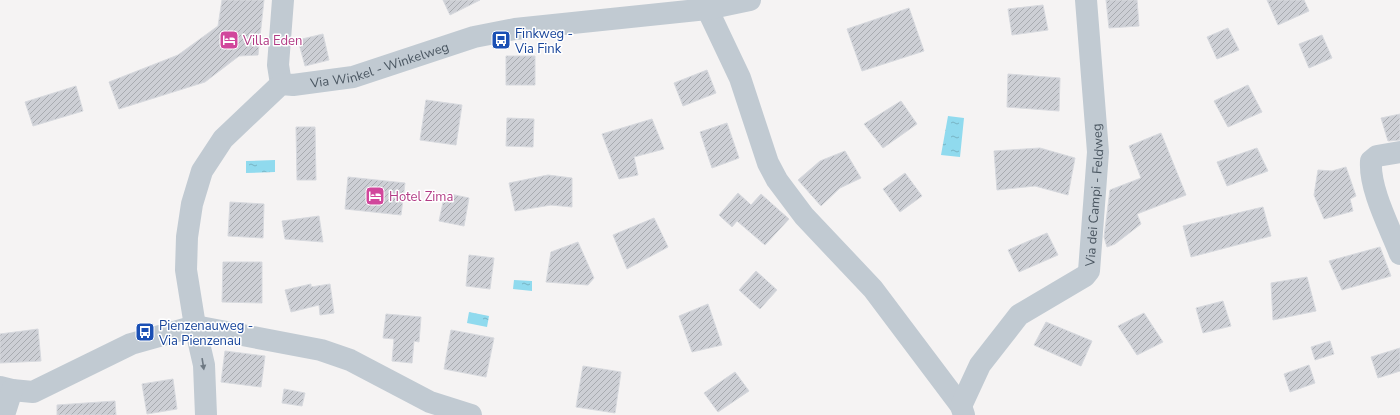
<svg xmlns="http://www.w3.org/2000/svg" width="1400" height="415" viewBox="0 0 1400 415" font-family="'Nunito Sans',sans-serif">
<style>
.water{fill:url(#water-ripples)}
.building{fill:url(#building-hatch);stroke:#d7d9de}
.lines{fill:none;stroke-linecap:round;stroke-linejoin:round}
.minor{stroke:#c1cad2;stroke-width:22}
.oneway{fill:#6e7983}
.labels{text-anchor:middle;stroke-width:3;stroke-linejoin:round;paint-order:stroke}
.transit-label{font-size:13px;fill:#164399;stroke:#fff;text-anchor:start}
.hotel-label{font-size:13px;fill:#b23c85;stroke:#fff;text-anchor:start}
.street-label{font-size:13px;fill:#4a5661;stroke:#fff}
</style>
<defs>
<pattern id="water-ripples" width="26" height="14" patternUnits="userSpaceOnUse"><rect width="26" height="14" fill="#90daee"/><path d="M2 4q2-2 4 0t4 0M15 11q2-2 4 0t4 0" fill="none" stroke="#78b4c4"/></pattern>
<pattern id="building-hatch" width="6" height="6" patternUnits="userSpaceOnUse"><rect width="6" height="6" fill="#cdcfd5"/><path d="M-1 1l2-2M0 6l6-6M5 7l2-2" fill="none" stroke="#a8abb0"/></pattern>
</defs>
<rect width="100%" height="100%" fill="#f5f3f3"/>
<path class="water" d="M948 116 964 118 960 157 941 155Z
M275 160V172L246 173V161Z
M514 280 532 281V291L513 289Z
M469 312 489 316 487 327 467 323Z"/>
<path class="building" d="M222 0H264L258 55 239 56 205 82 119 109 109 82 178 55 218 26Z
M443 0H480L450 15Z
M1106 0H1137L1139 26 1109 28Z
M1267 0H1304L1309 11 1278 25Z
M1043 5 1048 30 1012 35 1008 9Z
M909 8 924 51 862 71 847 29Z
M1228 28 1239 50 1217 59 1207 37Z
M323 34 329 60 305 66 298 40Z
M1322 35 1332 58 1309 68 1299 44Z
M506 56H535V85H506Z
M707 70 716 93 683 106 674 83Z
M1008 74 1060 78 1059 111 1007 107Z
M1248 85 1262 112 1228 127 1214 101Z
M76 86 83 111 33 126 25 102Z
M426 100 462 105 456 145 420 140Z
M901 101 917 124 883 148 864 124Z
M1400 114V140L1388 141 1381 118Z
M507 118 534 119 533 147 506 146Z
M652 119 664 149 634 157 638 175 619 179 602 134Z
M727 123 739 158 712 168 700 132Z
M296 127H315L316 180H297Z
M1161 133 1186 195 1137 214 1141 224 1115 244 1107 247 1104 237 1110 190 1141 178 1129 146Z
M1040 148 1075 158 1068 195 1035 186 997 190 994 151Z
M1257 148 1268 171 1227 186 1217 162Z
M845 151 861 178 840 188 821 206 798 180 820 161Z
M1346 167 1356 196 1350 199 1353 211 1324 219 1314 195 1318 170 1332 171Z
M905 173 922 196 900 212 883 189Z
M548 175 572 178V207L551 205 515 211 509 183Z
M348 177 405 183 401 215 345 209Z
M445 193 469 198 464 226 439 221Z
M738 193 751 205 761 194 789 219 765 245 737 221 732 227 719 215Z
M230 202 264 204 263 238 228 236Z
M1263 207 1271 236 1191 257 1183 226Z
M319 216 323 242 285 239 282 221Z
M654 218 668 247 627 269 613 235Z
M1047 233 1058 255 1019 272 1008 250Z
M578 242 594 278 588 285 546 282 551 252Z
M1380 247 1391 276 1342 290 1329 261Z
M469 255 494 258 490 289 466 286Z
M223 262H262V303L222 302Z
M756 271 777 290 760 309 739 290Z
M1307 277 1316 311 1273 320 1271 283Z
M311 284V287L330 284 334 313 320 315 319 305 291 312 285 290Z
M1223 301 1231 326 1203 333 1196 308Z
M708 304 722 345 692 352 679 316Z
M1144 313 1163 342 1137 355 1118 326Z
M386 314 421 317 419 342 414 341 412 363 392 361 394 339 383 338Z
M1046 322 1092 341 1081 366 1034 345Z
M38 329 41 361 0 363V334Z
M451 330 494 338 486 377 444 369Z
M1330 341 1334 354 1315 360 1311 347Z
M1400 348V371L1378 378 1371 357Z
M225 351 265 356 261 387 221 382Z
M1309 365 1315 383 1290 392 1284 374Z
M583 366 621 372 615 413 576 407Z
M735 372 749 391 718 412 704 393Z
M173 379 177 409 147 414 142 384Z
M284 389 305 393 302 406 282 403Z
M115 401 116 415H57V405Z"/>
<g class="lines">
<g class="minor">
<path d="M703 0 740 78 768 163 777 180 804 216 873 289 961 406 964 415"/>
<path d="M281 84 278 65 283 0"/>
<path d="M1400 152 1377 156 1371 161C1369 189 1390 228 1400 254"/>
<path d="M0 387 12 390 33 392 131 344 195 326 321 350 350 360 430 402 471 415"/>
<path id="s1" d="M961 406 980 365 1019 315 1085 276 1089 271 1098 152 1086 0"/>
<path d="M4 415 12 390"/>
<path id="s2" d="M206 415 204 365 195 326 186 270 187 237 192 204 202 171 223 139 281 84 293 85 353 77 474 37 515 29 707 9 750 0"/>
</g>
</g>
<defs><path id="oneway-solid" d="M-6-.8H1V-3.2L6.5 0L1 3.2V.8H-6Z"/></defs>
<use class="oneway" href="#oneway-solid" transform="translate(203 364) rotate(81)"/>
<defs>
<symbol id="hotel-square" viewBox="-11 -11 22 22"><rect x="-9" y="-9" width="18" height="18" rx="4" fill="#d1479c" stroke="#fff"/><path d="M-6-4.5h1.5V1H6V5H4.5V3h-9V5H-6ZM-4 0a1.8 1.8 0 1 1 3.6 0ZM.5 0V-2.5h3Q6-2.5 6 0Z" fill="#fff"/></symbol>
<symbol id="bus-square" viewBox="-11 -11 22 22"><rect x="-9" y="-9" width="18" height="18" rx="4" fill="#1a4fb4" stroke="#fff"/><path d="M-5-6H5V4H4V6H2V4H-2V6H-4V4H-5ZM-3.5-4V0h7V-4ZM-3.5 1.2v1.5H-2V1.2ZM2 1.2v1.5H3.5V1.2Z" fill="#fff"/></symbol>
</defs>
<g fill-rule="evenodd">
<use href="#hotel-square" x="218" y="29" width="22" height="22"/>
<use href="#bus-square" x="490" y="29" width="22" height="22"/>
<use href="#hotel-square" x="364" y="185" width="22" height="22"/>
<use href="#bus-square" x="134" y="321" width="22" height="22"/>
</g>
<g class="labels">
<g class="transit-label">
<text x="515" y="38">Finkweg -<tspan x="515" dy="15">Via Fink</tspan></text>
<text x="159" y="330">Pienzenauweg -<tspan x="159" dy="15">Via Pienzenau</tspan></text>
</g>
<g class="hotel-label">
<text x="243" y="45">Villa Eden</text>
<text x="389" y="201">Hotel Zima</text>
</g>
<g class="street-label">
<text dy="5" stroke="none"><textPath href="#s2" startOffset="467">Via Winkel - Winkelweg</textPath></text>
<text dy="5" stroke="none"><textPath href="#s1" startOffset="268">Via dei Campi - Feldweg</textPath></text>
</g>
</g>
</svg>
